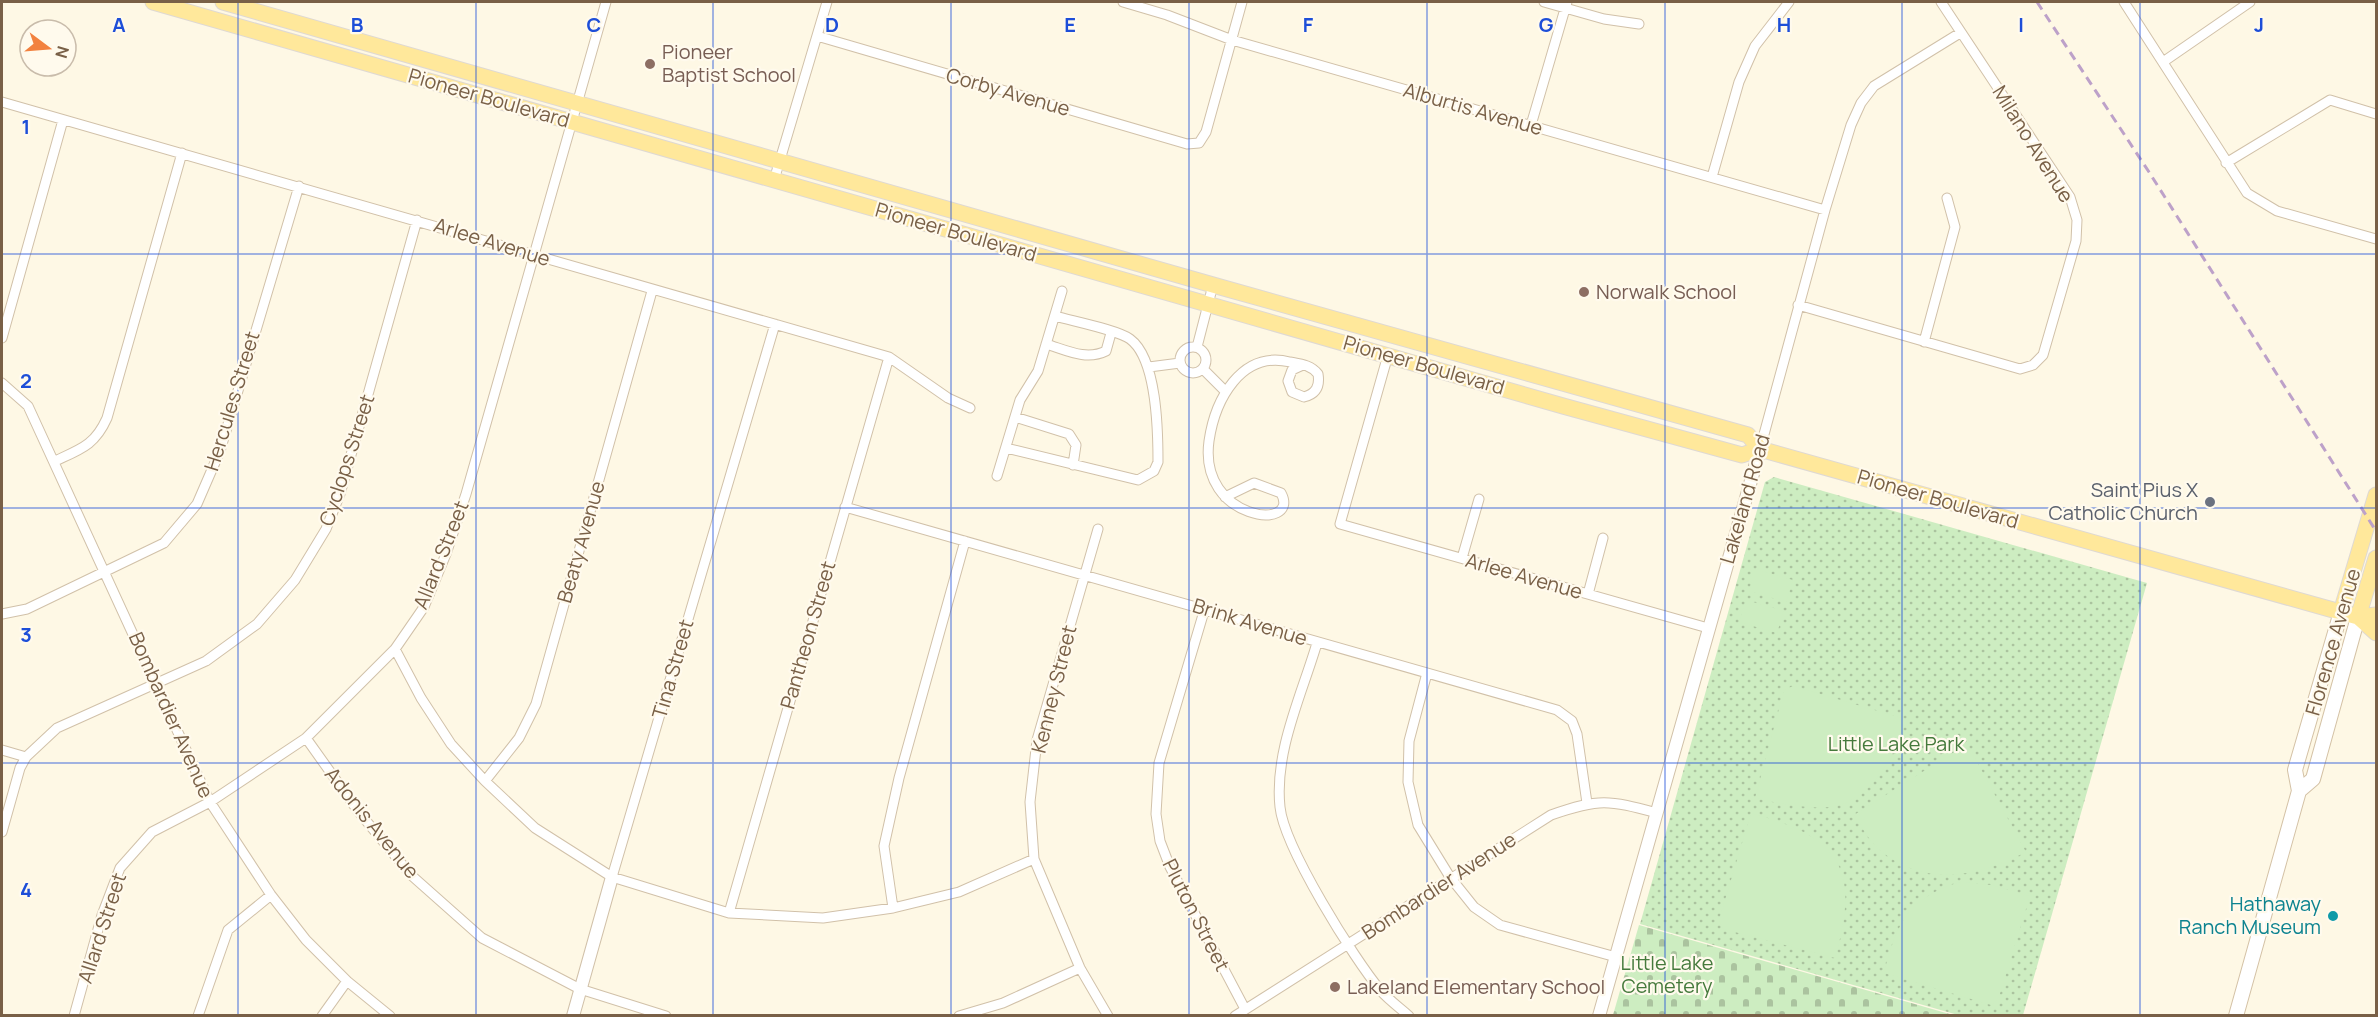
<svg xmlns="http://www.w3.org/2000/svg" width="2378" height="1017" viewBox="0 0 2378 1017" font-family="Manrope,sans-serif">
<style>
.grass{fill:url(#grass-dots)}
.cemetery{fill:url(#cemetery-stones)}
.garden{fill:#cdedc1}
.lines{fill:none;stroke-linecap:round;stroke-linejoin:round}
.minor-casing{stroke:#d1c1a9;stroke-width:11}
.tertiary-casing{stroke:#d1c1a9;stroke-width:14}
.secondary-casing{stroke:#d4c2a6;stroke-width:16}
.primary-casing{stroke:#dfd9d3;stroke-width:17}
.minor{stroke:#fff;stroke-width:9}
.tertiary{stroke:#fff;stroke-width:12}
.secondary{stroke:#fff;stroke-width:14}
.primary{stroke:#ffe89b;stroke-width:15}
.rail{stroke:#bda1c9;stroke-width:3;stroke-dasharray:9 6;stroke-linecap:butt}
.grid{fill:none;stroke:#1d4ed8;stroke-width:1.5;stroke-opacity:0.55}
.education-dot{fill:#8d6e63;stroke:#fffaed;stroke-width:2}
.worship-dot{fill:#6b7280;stroke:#fffaed;stroke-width:2}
.culture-dot{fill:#0f9aa8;stroke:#fffaed;stroke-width:2}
.labels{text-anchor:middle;stroke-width:4.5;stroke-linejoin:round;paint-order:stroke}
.education-label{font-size:20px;fill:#785e54;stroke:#fffaed;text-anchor:start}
.street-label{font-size:20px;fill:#796047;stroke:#fffaed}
.worship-label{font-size:20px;fill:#5b616d;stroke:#fffaed;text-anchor:end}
.park-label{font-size:20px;fill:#457a3c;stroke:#fffaed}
.culture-label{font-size:20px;fill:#0d838f;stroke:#fffaed;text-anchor:end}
.grid-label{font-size:20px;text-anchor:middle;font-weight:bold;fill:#1d4ed8;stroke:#fffaed;stroke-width:4.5;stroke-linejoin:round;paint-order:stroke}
</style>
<defs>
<pattern id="grass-dots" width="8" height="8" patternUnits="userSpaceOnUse" patternTransform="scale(1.5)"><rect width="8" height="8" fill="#cdedc1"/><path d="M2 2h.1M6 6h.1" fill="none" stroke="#abc39f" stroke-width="1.8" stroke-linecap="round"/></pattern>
<pattern id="cemetery-stones" width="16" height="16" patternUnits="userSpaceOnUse" patternTransform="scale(1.5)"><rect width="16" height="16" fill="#cdedc1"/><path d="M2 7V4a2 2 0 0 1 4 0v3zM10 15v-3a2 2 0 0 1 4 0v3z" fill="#abc39f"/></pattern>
</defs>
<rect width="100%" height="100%" fill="#fef8e5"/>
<path class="grass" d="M1774 477 2147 583 2023 1015H1958L1640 924 1765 482Z"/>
<path class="cemetery" d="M1639 925 1953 1015H1613Z"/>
<path class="garden" d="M1755 569 1793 580 1786 602 1749 591Z
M1746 600 1784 611 1777 633 1739 622Z
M1793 686 1905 719C1897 751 1878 788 1846 803 1823 813 1779 804 1755 798L1784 690Z
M1962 747 1970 749 2026 852C1979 876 1928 888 1882 852 1870 843 1862 827 1854 815Z
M1751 813C1840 837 1861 868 1835 958L1723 929 1719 920Z
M1960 882 1991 885 2030 896 1998 1000 1991 1005 1884 973C1897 923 1908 898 1960 882Z"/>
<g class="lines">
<defs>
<path id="minor" d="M1123 2 1167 15 1232 40 1825 210
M1544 2 1604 19 1639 24
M2124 2 2247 193 2277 211 2376 239
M817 36 1187 144 1199 143 1206 132 1242 2
M2163 62 2250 2
M2 102 889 357 948 398 970 408
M1531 125 1567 2
M2226 163 2330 100 2376 114
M1712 177 1739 82 1755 46 1789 2
M774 180 827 2
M1798 305 2020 369 2033 365 2043 355 2076 241 2077 220 2070 197 1941 2
M2 338 63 120
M1924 342 1955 227 1947 198
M1046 344C1066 350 1086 361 1106 351L1111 333
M1197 347 1213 285
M1180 360a13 13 0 1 1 26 0a13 13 0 1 1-26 0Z
M1388 355 1340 524 1708 628
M1149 367 1180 363
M1203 369 1225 391
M2 383 28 406 210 802 271 895 306 940 347 981 390 1016
M1015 417 1069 434 1076 445 1073 465
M1006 448 1138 480 1154 471 1158 462C1158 430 1157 359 1130 339 1118 330 1072 321 1055 316
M1760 449 1825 210 1851 125 1861 103 1874 86 1960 33
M55 461C81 449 95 445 107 418L182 153
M997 476 1020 400 1038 371 1062 291
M1225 497 1254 483 1281 493C1302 532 1198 521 1209 441 1215 400 1241 350 1290 362 1301 364 1311 365 1318 374 1320 386 1316 394 1304 397L1292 392 1288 381 1292 370 1303 365
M845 507 1557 710 1572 721 1577 734 1587 803
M1098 529 1037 740 1030 802 1034 859 1080 968 1108 1016
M1462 558 1479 499
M1588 594 1603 538
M1205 608 1159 763 1156 814 1160 841 1170 867 1245 1009
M2 614 27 609 164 543 197 504 220 451 299 186
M1317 643C1302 694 1274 752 1280 807 1284 847 1354 959 1381 991 1389 1000 1400 1008 1409 1016
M395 649 421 698 451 744 485 781 535 828 612 877 729 913 823 918 893 908 959 892 1034 859
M1427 673 1409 741 1408 782 1418 825 1450 877 1474 907 1500 925 1616 957
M306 738 358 811 411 875 482 938 580 989 666 1016
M2 750 26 757
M485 781 519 738 536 704 652 291
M2 832 20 768 26 757 57 728 206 661 257 624 295 580 326 529 340 494 417 220
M612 877 775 324
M893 908 884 846 899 778 965 541
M729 913 889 357
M74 1016 102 915 120 868 152 832 210 802 306 738 395 649 424 607 446 554 466 494 606 2
M198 1016 228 930 271 895
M322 1016 347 981
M959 1016 1003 1003 1080 968
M1235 1016 1551 815C1600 798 1608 800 1657 813"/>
<path id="tertiary" d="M573 1016 612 877
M1599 1016 1760 449"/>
<path id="secondary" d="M2299 791 2313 779 2358 617
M2236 1016 2299 791 2295 770 2341 612"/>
<path id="primary" d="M153 2 1563 406 1742 455 1760 449
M223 2 1213 285 1748 435 1760 449 2358 617 2376 615
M2341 612 2376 495
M2358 617 2376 558
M2358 617 2376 633"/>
</defs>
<use href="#minor" class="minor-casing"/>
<use href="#tertiary" class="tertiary-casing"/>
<use href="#secondary" class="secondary-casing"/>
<use href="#primary" class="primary-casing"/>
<use href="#minor" class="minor"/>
<use href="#tertiary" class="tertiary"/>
<use href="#secondary" class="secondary"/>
<use href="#primary" class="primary"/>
<path class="rail" d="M2037 2 2149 172 2376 531"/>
</g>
<path class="grid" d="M238 2V1016M476 2V1016M713 2V1016M951 2V1016M1189 2V1016M1427 2V1016M1665 2V1016M1902 2V1016M2140 2V1016M2 254H2376M2 508H2376M2 763H2376"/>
<g class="education-dot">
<circle cx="650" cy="64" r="6"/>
<circle cx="1584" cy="292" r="6"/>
<circle cx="1335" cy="987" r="6"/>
</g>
<circle class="worship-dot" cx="2210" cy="502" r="6"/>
<circle class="culture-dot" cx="2333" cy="916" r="6"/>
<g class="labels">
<g class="education-label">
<text x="662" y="59">Pioneer<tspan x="662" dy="23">Baptist School</tspan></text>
<text x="1596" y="299">Norwalk School</text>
<text x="1347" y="994">Lakeland Elementary School</text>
</g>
<g class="street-label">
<text transform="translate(1008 92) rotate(16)" y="7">Corby Avenue</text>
<text transform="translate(489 98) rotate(16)" y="7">Pioneer Boulevard</text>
<text transform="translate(1473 109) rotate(16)" y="7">Alburtis Avenue</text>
<text transform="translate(2033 144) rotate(58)" y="7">Milano Avenue</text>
<text transform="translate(956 232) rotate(16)" y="7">Pioneer Boulevard</text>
<text transform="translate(492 242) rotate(17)" y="7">Arlee Avenue</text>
<text transform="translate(1424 365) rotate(16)" y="7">Pioneer Boulevard</text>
<text transform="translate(232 401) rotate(-73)" y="7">Hercules Street</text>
<text transform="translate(347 460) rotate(-72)" y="7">Cyclops Street</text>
<text transform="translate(1745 499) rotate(-74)" y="7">Lakeland Road</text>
<text transform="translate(1938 499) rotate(16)" y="7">Pioneer Boulevard</text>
<text transform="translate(581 542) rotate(-74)" y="7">Beaty Avenue</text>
<text transform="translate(441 555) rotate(-68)" y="7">Allard Street</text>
<text transform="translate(1524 576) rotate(16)" y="7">Arlee Avenue</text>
<text transform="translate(1250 622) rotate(17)" y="7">Brink Avenue</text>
<text transform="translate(808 635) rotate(-74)" y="7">Pantheon Street</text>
<text transform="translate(2333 642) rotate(-74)" y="7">Florence Avenue</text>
<text transform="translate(673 669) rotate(-74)" y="7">Tina Street</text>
<text transform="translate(1054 689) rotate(-76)" y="7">Kenney Street</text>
<text transform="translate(171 715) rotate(66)" y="7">Bombardier Avenue</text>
<text transform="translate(372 823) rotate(51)" y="7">Adonis Avenue</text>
<text transform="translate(1439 886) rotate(-33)" y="7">Bombardier Avenue</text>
<text transform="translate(1196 915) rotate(63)" y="7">Pluton Street</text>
<text transform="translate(102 928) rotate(-72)" y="7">Allard Street</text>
</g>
<g class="worship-label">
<text x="2198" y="497">Saint Pius X<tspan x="2198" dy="23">Catholic Church</tspan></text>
</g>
<g class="park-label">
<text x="1896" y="751">Little Lake Park</text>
<text x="1667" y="970">Little Lake<tspan x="1667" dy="23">Cemetery</tspan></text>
</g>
<g class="culture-label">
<text x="2321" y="911">Hathaway<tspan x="2321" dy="23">Ranch Museum</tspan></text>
</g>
</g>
<g class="grid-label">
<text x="119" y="32">A</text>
<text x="357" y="32">B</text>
<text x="594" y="32">C</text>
<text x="832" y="32">D</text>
<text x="1070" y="32">E</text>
<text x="1308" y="32">F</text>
<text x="1546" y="32">G</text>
<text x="1784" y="32">H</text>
<text x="2021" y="32">I</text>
<text x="2259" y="32">J</text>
<text x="26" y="134">1</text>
<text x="26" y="388">2</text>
<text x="26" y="642">3</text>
<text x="26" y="897">4</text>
</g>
<rect width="2378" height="1017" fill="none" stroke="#796047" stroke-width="6"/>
<g transform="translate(48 48) rotate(106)"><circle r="28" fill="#fffaed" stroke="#c9bcab" stroke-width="1.5"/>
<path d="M0-4.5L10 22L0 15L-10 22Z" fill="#f2813f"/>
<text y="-9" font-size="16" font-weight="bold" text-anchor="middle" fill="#796047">N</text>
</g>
</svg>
